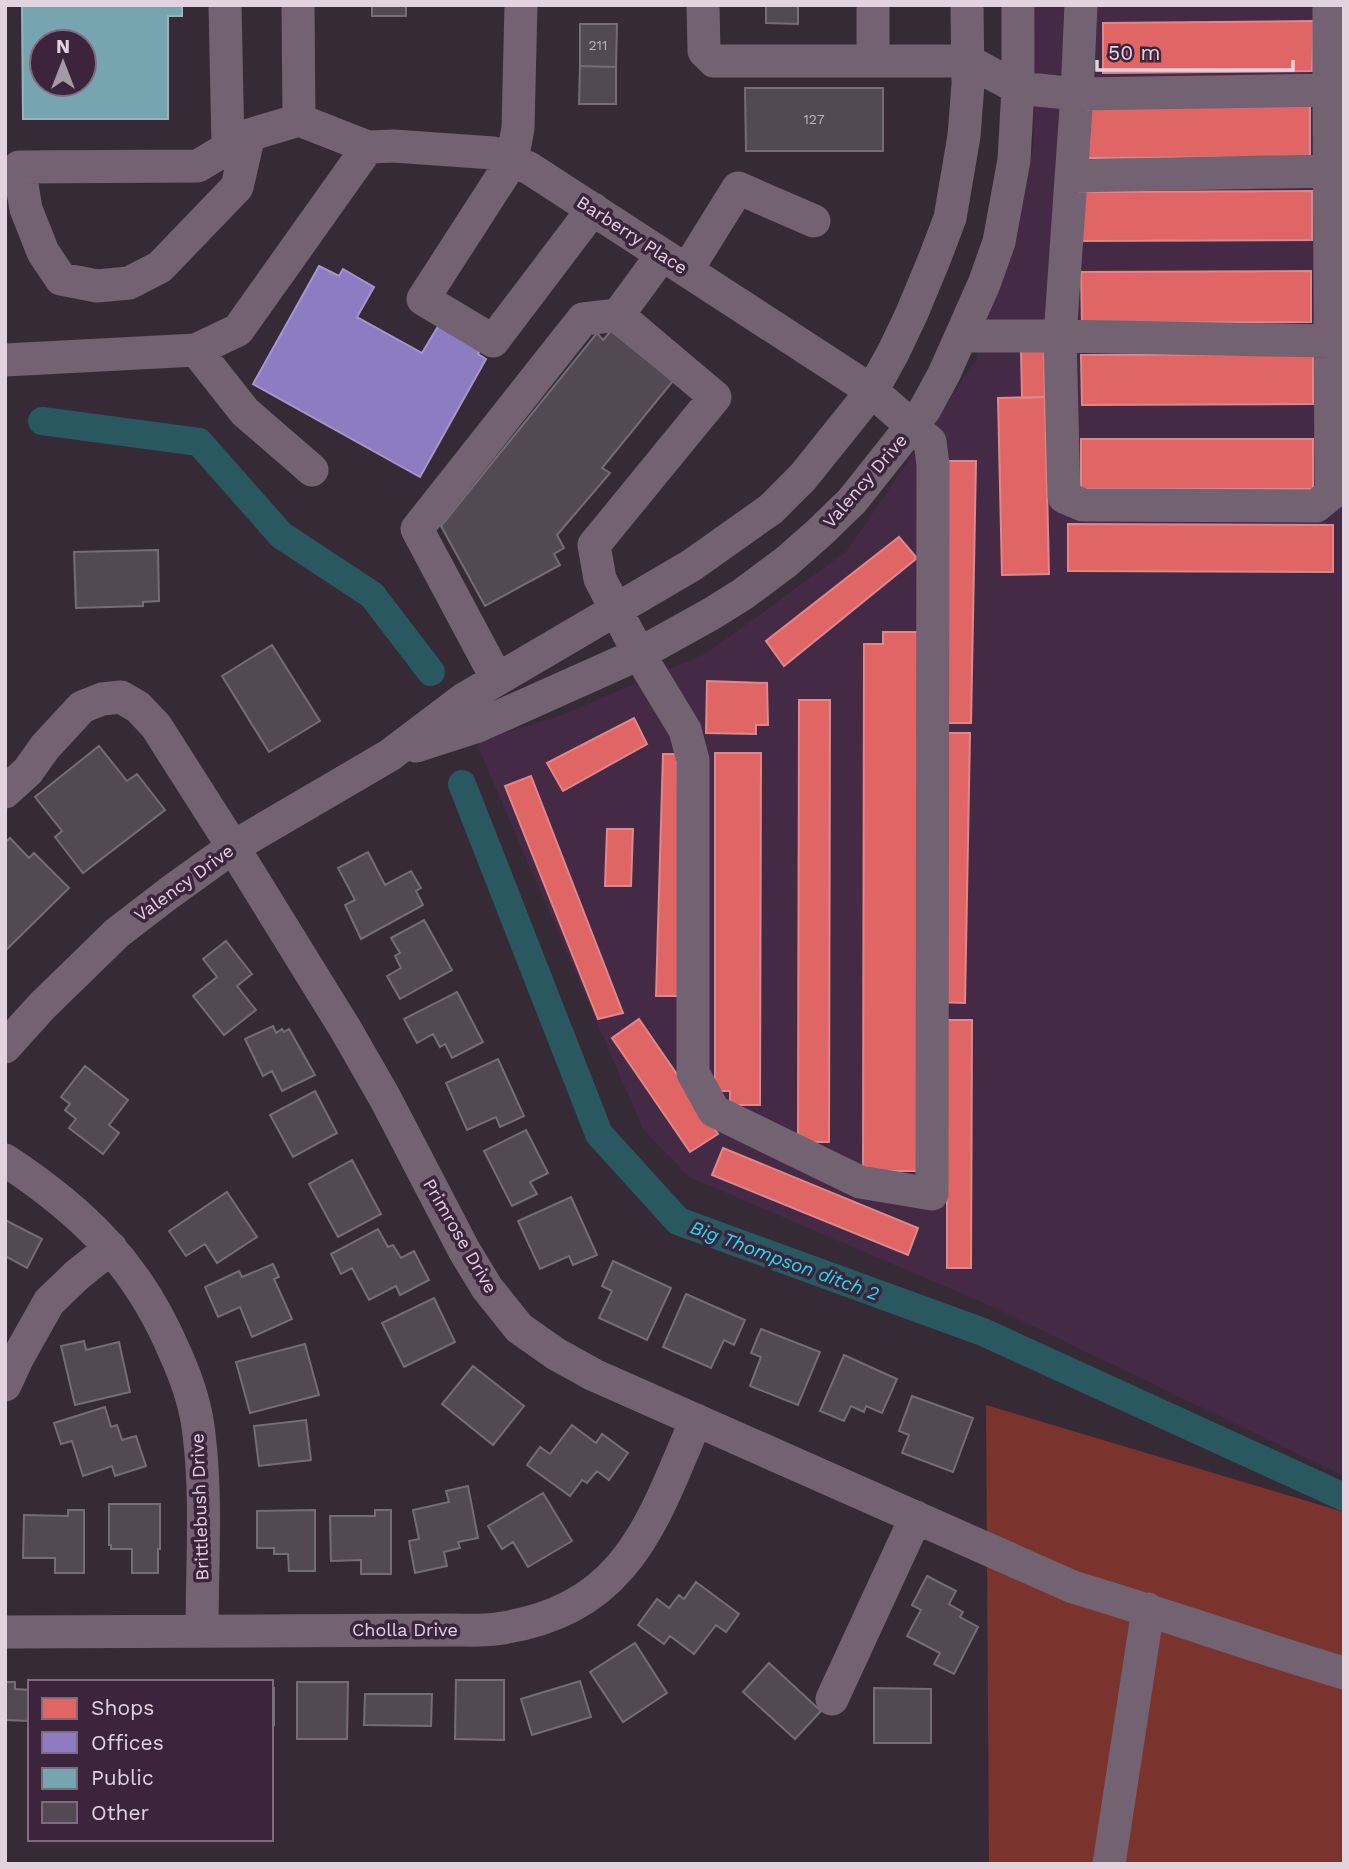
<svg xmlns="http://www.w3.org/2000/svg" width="1349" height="1869" viewBox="0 0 1349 1869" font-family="'Work Sans',sans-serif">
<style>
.built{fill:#452a45}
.green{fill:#7b332e}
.shops{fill:#e06666;stroke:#e1878b;stroke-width:2}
.offices{fill:#8e7cc3;stroke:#a796cc;stroke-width:2}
.public{fill:#76a5af;stroke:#96b3be;stroke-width:2;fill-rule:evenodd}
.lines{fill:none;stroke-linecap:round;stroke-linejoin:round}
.canal{stroke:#295860;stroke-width:28}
.building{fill:#524955;stroke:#756c78;stroke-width:2}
.minor{stroke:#726272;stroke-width:33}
.labels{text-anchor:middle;stroke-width:7;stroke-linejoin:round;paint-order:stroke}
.number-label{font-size:14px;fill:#beb0be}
.street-label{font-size:18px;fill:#e2d3e1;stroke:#3c253c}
.water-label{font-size:19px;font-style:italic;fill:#1bdff4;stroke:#3c253c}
</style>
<rect width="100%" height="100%" fill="#372a37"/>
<path class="built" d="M1035 5H1344V1476L991 1306 689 1177 643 1129 476 742 562 715 707 653 847 551 977 359 1034 147Z"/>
<path class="green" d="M986 1405 1344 1512V1864H989Z"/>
<path class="shops" d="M1314 21 1312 71 1103 73V23Z
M1310 105V157L1088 158 1087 106Z
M1312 191V240L1078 241V192Z
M1311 271V322L1082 323 1081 272Z
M1021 350H1044L1045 397 1022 398Z
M1313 354V404L1082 405 1081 355Z
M1045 397 1049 574 1002 575 998 398Z
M1081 439H1313V489H1081Z
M947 461H976L971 723H942Z
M1068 524 1333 525V572L1068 571Z
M899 537 917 558 784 666 766 641Z
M883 632H918L917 1171H863L864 644H883Z
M707 681 767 683 768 725H756V734L706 733Z
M799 700H830L829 1142H798Z
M634 718 647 744 563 791 547 763Z
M941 733H970L965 1003 936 1002Z
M715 753H761L760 1105H730V1091H715Z
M663 754H677L683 996H656Z
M531 776 623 1013 598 1019 505 786Z
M607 829H633L631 886H605Z
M639 1019 718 1134 690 1152 612 1038Z
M947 1020H972L971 1268H947Z
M723 1148 918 1228 908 1255 712 1175Z"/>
<path class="offices" d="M319 266 339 276 343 269 374 287 357 317 422 353 440 323 482 346 478 354 486 359 420 477 253 384Z"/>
<path class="public" d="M22 5H182V16H168V119H23ZM42 42H84V84H42Z"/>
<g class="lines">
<path class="canal" d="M42 421 199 442 281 535 372 595 431 672
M462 784 599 1134 678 1221 983 1332 1344 1497"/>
</g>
<path class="building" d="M372 5H406V16H372Z
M766 5H798V24L766 23Z
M580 24H617L616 67 580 66Z
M580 66 616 67V104H579Z
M745 88H883V151H746Z
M611 331 673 381 602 468 610 473 557 535 564 548 554 554 560 565 485 606 441 526 597 333 603 340Z
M158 550 159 601 143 602V606L76 608 74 552Z
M272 645 320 721 269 752 222 676Z
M99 746 127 781 137 774 165 810 83 873 55 837 62 831 35 797Z
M10 838 29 858 34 853 69 888 5 951V843Z
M368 852 385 885 411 871 421 888 416 891 423 905 361 939 345 905 355 900 338 868Z
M424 920 452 970 400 999 387 976 401 968 395 956 400 953 391 938Z
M226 941 252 974 237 986 256 1010 224 1035 193 996 217 977 203 959Z
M457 992 483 1042 452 1058 445 1044 440 1047 433 1034 417 1043 404 1019Z
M273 1026 276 1033 282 1029 284 1032 289 1029 315 1075 282 1091 272 1071 263 1076 245 1039Z
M498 1059 524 1116 500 1127 496 1117 467 1130 446 1083Z
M85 1066 128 1100 109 1125 119 1133 103 1154 69 1128 76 1119 65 1110 70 1104 61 1097Z
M315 1091 337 1133 293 1157 270 1115Z
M526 1130 548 1173 530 1182 537 1194 512 1206 484 1151Z
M352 1160 381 1214 338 1237 309 1184Z
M227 1192 257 1237 217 1263 205 1244 186 1256 169 1231Z
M571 1197 597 1255 573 1265 569 1256 540 1269 518 1221Z
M5 1220 42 1239 27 1268 5 1256Z
M378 1229 388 1247 393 1245 401 1258 414 1251 429 1280 400 1295 396 1286 369 1300 352 1268 341 1274 331 1254Z
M613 1261 671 1288 647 1340 599 1318 612 1291 602 1286Z
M273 1264 279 1277 274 1279 292 1319 252 1337 240 1307 218 1317 205 1287 239 1271 242 1277Z
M686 1294 745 1320 734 1345 724 1340 711 1368 663 1347Z
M434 1298 455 1342 404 1367 382 1323Z
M761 1329 820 1352 798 1405 750 1386 761 1357 751 1353Z
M84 1341 86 1350 119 1342 130 1392 75 1405 61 1346Z
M305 1344 319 1395 250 1413 236 1362Z
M844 1355 897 1379 882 1413 866 1406 864 1412 851 1406 844 1421 820 1411Z
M473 1366 524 1406 493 1445 442 1404Z
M912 1396 973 1418 953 1472 902 1453 909 1435 899 1431Z
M105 1407 111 1427 117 1425 122 1440 136 1436 146 1466 115 1476 112 1466 83 1476 72 1441 61 1444 54 1423Z
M306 1420 311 1460 259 1466 254 1426Z
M572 1425 596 1443 602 1434 628 1453 609 1480 597 1471 587 1483 582 1480 570 1496 527 1465 540 1447 550 1454Z
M468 1486 478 1538 458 1542 460 1548 444 1552 447 1566 415 1573 409 1541 419 1539 413 1510 449 1502 446 1491Z
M543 1493 572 1541 528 1567 513 1542 502 1549 488 1526Z
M109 1504H160V1549H158V1573H132V1549H111V1545H109Z
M68 1510H84V1573H55V1558H23L24 1515 68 1516Z
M315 1510V1571H289L288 1554H274V1548H257V1511Z
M375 1510H391V1574H361V1560L331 1561 330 1516H375Z
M927 1576 956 1591 949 1604 963 1612 960 1617 978 1627 954 1674 934 1664 940 1653 907 1636 921 1610 912 1605Z
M696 1582 739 1614 726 1632 716 1625 694 1654 670 1636 664 1644 638 1625 657 1599 669 1608 679 1595 684 1599Z
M635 1643 667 1693 623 1722 590 1672Z
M769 1663 821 1711 795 1739 743 1692Z
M456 1680H504V1740L455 1739Z
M580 1681 591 1717 532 1735 521 1699Z
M6 1682H15V1689L30 1690V1721L5 1720Z
M297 1682H348L347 1739H297Z
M271 1688H274V1725H271Z
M874 1688 931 1689V1743H874Z
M365 1694H432L431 1726 364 1725Z"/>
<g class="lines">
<path class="minor" d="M225 5 228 147
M298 5 299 120
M521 5 518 128 512 161 423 299 493 341 593 209
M703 5 704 51 714 61H968L1018 88 1077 94 1060 336H961
M873 5V61
M1081 5 1077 94 1329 90 1331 494 1316 506 1083 505 1064 497 1060 336 1330 341
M1329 5V90
M249 135 237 187 160 267 129 283 97 286 61 279 43 252 26 209 19 167 198 166 249 135 299 120 368 147 394 146 493 153 529 168 826 361 872 391 930 442 933 464 932 1194 860 1182 714 1111 693 1073V760L685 730 639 654 600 579 594 545 715 397 618 315
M1071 176 1330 171
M687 270 738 188 814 221
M196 350 245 412 312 470
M5 360 196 350 238 330 368 147
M497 679 417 529 583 319 618 315 662 255
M416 746 478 726 639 654 711 614 743 594 786 562 820 532 852 501 925 409 944 374 961 336 984 284 999 242 1014 160 1018 88V5
M5 792 28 771 45 747 82 707 102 699 121 697 138 707 156 726 233 847 346 1030 385 1098 464 1250 487 1288 519 1328 556 1354 594 1375 1073 1587C1164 1614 1253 1646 1344 1673
M5 1047 42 1006 117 933 169 893 233 847 390 755 464 699 692 565 771 509 803 477 872 391 894 351 912 313 934 260 950 218 964 136 968 84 967 5
M5 1160C84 1212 138 1265 175 1353 187 1379 196 1406 199 1434 207 1499 202 1566 202 1631
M5 1385 17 1359 49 1302 77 1275 111 1248
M5 1632 453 1630C467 1630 482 1631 496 1629 626 1611 651 1526 696 1420
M832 1699 916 1517
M1109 1864 1148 1609"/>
</g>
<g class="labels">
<g class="number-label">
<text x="598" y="50">211</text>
<text x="814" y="124">127</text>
</g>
<g class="street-label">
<text transform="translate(632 235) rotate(33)" y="6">Barberry Place</text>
<text transform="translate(865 481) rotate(-49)" y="6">Valency Drive</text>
<text transform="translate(184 883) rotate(-36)" y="6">Valency Drive</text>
<text transform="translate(460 1236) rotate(60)" y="6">Primrose Drive</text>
<text transform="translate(200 1507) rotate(-92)" y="6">Brittlebush Drive</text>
<text x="405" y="1636">Cholla Drive</text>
</g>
<g class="water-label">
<text transform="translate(785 1260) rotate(20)" y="7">Big Thompson ditch 2</text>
</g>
</g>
<rect width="1349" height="1869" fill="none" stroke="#e2d3e1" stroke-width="14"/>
<rect x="28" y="1680" width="245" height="161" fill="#3c253c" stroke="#7e6b7e" stroke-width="2"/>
<rect x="42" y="1698" width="35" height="21" fill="#e06666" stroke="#7e6b7e" stroke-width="2"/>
<text x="91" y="1715" font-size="21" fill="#e2d3e1">Shops</text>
<rect x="42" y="1732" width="35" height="21" fill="#8e7cc3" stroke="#7e6b7e" stroke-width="2"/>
<text x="91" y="1750" font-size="21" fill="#e2d3e1">Offices</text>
<rect x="42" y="1768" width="35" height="21" fill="#76a5af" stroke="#7e6b7e" stroke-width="2"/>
<text x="91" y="1785" font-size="21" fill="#e2d3e1">Public</text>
<rect x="42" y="1802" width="35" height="21" fill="#524955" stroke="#7e6b7e" stroke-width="2"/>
<text x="91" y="1820" font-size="21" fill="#e2d3e1">Other</text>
<g transform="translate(63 63)"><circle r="33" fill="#3c253c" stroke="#7e6b7e" stroke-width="2"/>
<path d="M0-5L12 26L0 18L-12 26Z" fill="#a698a6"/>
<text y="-10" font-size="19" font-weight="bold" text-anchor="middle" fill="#e2d3e1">N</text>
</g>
<path d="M1097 60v10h196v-10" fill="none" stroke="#e2d3e1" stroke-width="3.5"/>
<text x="1108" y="60" font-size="21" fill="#e2d3e1" stroke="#3c253c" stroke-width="5" paint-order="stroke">50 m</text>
</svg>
